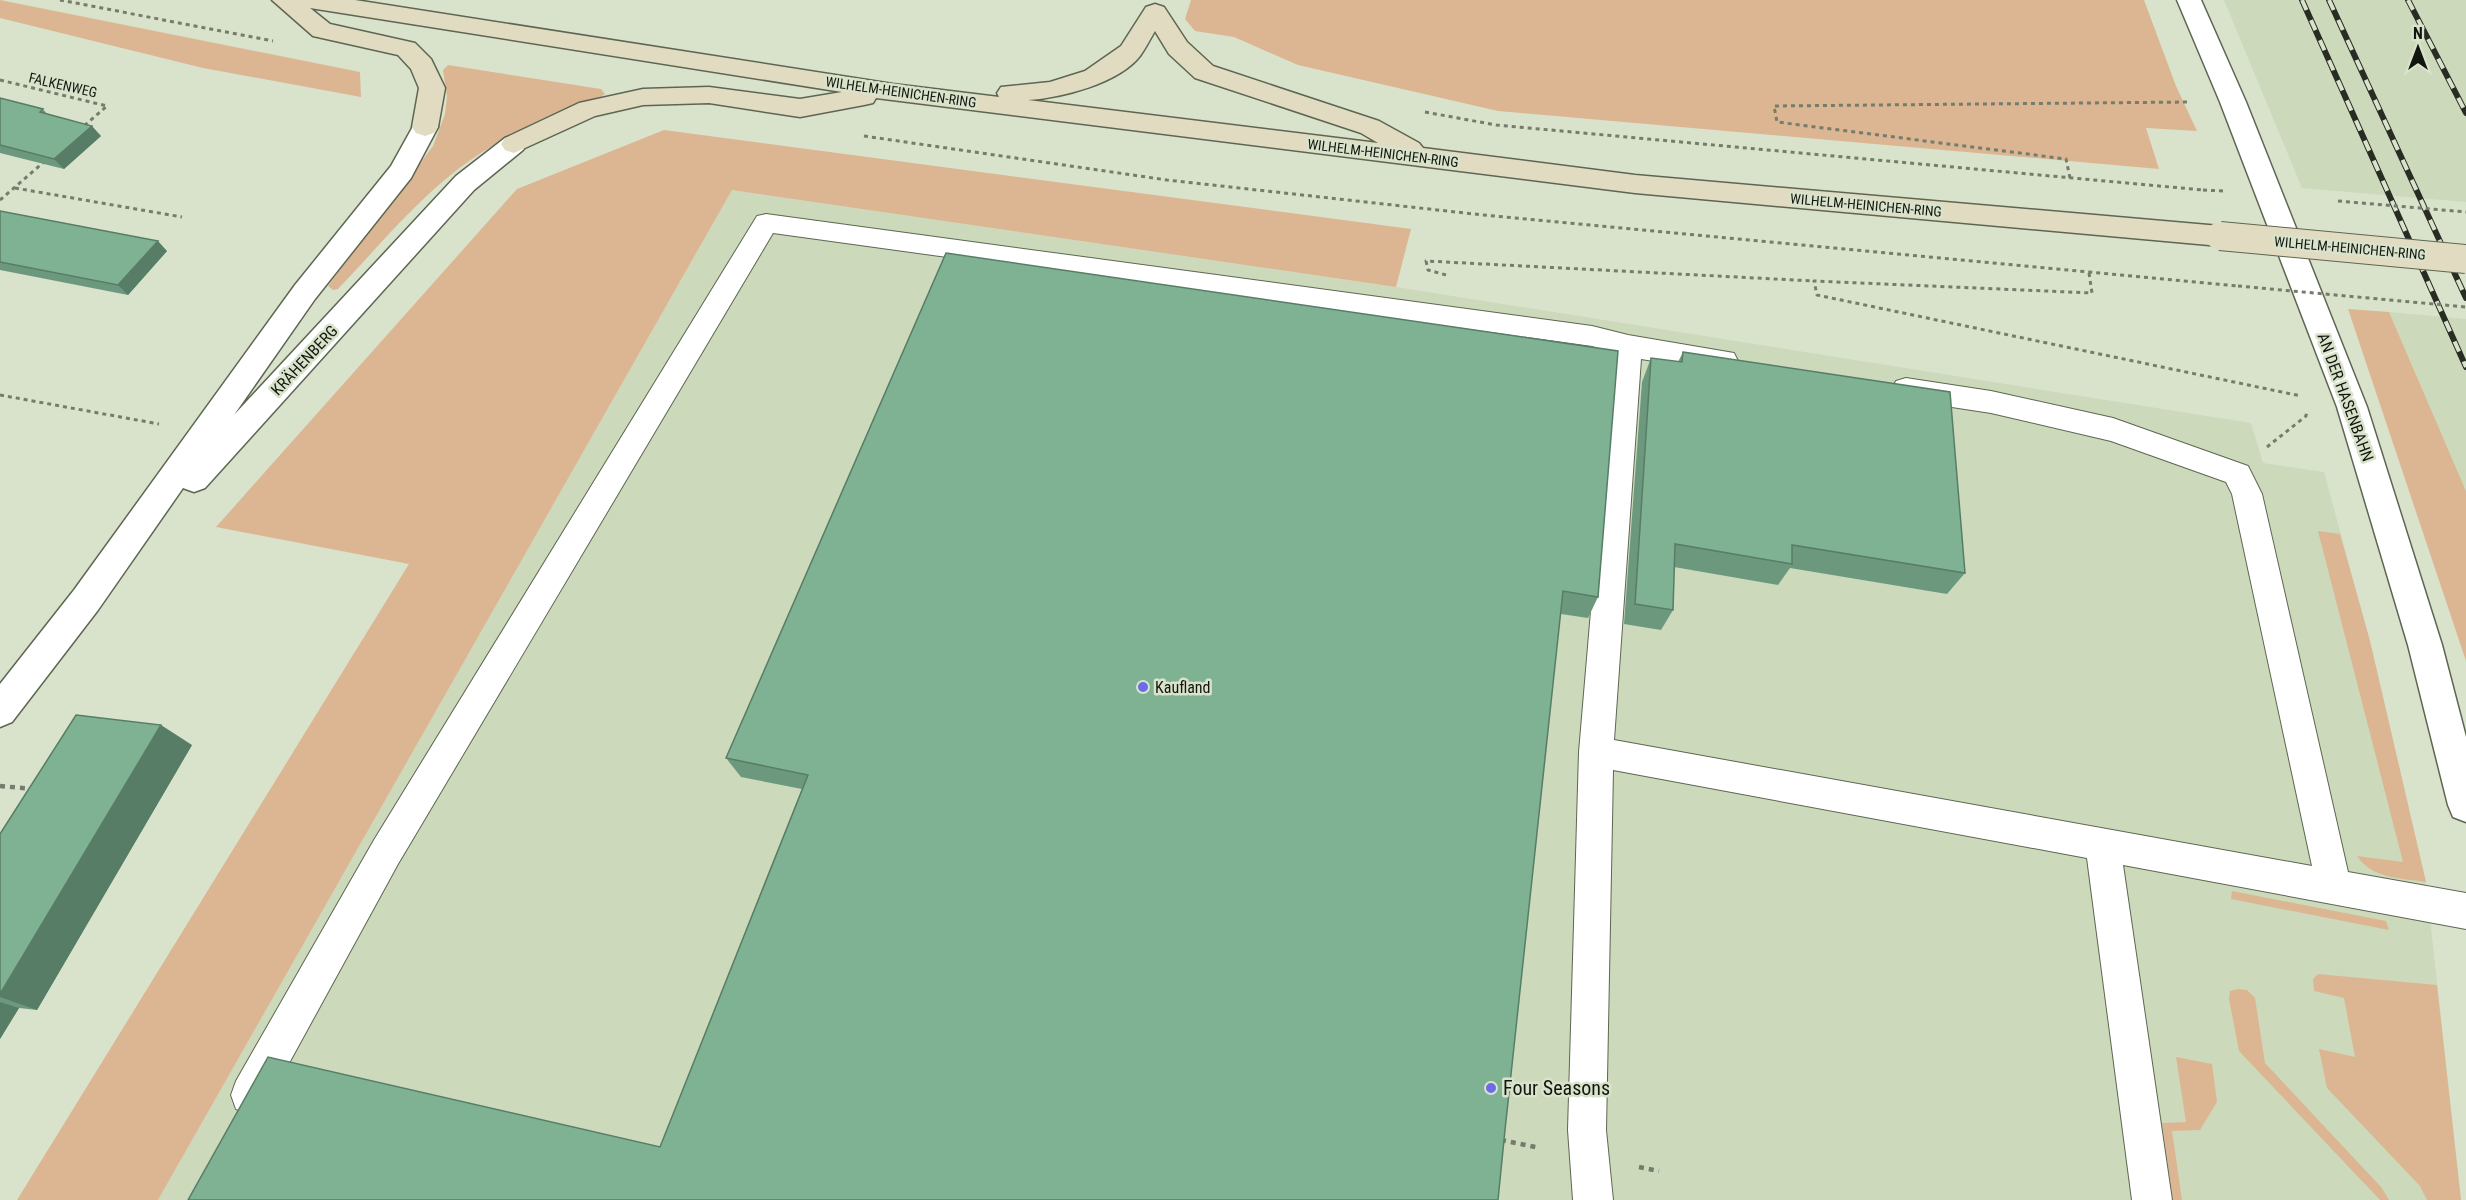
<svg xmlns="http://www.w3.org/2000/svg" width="2466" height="1200" viewBox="0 0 2466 1200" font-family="'Roboto Condensed',sans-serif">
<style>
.built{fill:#ccd9bb}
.green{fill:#dcb693}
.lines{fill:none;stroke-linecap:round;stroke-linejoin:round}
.service-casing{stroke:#5d6652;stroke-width:2}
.minor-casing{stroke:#5d6652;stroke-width:3}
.secondary-casing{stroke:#5d6652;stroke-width:3}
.path-far1{stroke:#757c6c;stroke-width:3;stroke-dasharray:4 4;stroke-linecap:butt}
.path{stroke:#757c6c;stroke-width:4.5;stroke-dasharray:5 5;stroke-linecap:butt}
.service{fill:#fff;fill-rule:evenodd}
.minor{fill:#fff;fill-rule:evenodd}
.secondary{fill:#e1dbc1;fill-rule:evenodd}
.rail-casing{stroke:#292c23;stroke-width:6}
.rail{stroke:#d9e3cc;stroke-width:4;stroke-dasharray:11;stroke-linecap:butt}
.secondary-bridge-casing{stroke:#5d6652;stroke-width:30;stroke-linecap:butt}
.path-bridge{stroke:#757c6c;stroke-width:3;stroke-dasharray:4 4;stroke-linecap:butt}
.secondary-bridge{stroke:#e1dbc1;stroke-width:28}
.wall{fill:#6c997e}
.shaded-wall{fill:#587d66}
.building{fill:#7eb292;stroke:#587d66;stroke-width:1.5}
.poi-dot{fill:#6c6ce6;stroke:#d9e3cc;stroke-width:2}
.labels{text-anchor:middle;stroke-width:5;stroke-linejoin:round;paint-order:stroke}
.far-street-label{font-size:14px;fill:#13160e;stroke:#d9e3cc}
.street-label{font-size:16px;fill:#13160e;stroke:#d9e3cc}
.poi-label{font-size:16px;fill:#13160e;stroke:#d9e3cc;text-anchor:start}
.near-poi-label{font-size:20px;fill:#13160e;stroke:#d9e3cc;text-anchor:start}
</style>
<rect width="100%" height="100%" fill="#d9e3cc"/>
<path class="built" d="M2224 0H2466V202L2302 188Z
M732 190 1396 287 2251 423 2263 463 2324 472 2370 641 2426 882 2461 1200H158Z
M2389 312 2466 319V491Z"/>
<path class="green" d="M0 0 360 72 361 97 203 68 0 18Z
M1191 0H2144L2176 86 2197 131 2146 128 2159 169 1498 111 1298 65 1234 37 1195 31 1185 19Z
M448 65 601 89 605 94C593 104 576 105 562 110 534 122 507 136 481 153 426 188 383 242 338 289L333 290 328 286 433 146 445 114 447 96 443 70Z
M664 130 1411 229 1396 287 732 190 158 1200H17L409 564 216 527 517 189Z
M2348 309 2389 312 2466 491V661Z
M2318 531 2340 534 2370 641 2426 882C2401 878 2372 879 2357 856L2403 862Z
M2232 891 2386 921 2389 930 2231 899Z
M2318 974 2437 985 2461 1200H2427L2420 1186 2327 1088 2319 1049 2355 1057 2344 998 2314 991 2313 979Z
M2238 989 2247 990 2255 998 2265 1063 2381 1187 2389 1200H2380L2239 1051 2229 999 2230 991Z
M2176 1057 2212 1064 2217 1102 2200 1130 2172 1131 2182 1200H2173L2162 1123 2186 1122Z"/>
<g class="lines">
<defs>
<path id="service" d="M766 214 1592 326 1628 335 1734 353 1738 361 1734 369 1724 372 1641 359 1614 740 2312 866 2232 494 2226 482 2111 441 1991 413 1906 400 1896 397 1892 389 1896 381 1906 378 1991 391 2113 418 2248 466 2262 494 2348 872 2466 893V929L2123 865 2172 1200H2132L2087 858 1613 770 1606 1130 1613 1200H1573L1568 1130 1579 752 1613 353 1592 346 773 233 398 864 264 1109 250 1114 236 1109 231 1095 236 1081 374 840 757 216Z"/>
<path id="minor" d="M2177 0H2201L2246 102 2367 407 2442 645 2466 737V822L2453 817 2448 805 2408 645 2337 407 2220 102Z
M425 118 434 121 438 127 411 178 315 299 234 415 456 176 505 138 514 135 523 138 527 144 523 150 474 190 205 488 194 492 183 488 98 610 12 722 0 727V684L74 590 295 285 391 166 416 121Z"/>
<path id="secondary" d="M272 0H355L893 84 999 97 997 93 1001 87 1050 82 1085 71 1121 46 1146 7 1155 4 1164 7 1187 42 1213 66 1379 121 1419 143 1423 148 1635 175 2220 226 2230 229 2234 236 2230 243 2220 246 1635 193 876 98 873 103 864 105 800 117 709 103 643 105 595 116 514 153 505 150 501 144 505 138 579 103 643 89 709 87 800 99 842 92 310 8 330 24 415 43 431 59 445 88 438 127 434 133 425 136 416 133 412 127 419 88 411 69 398 55 313 36ZM1155 31 1169 54 1195 78 1361 133 1378 143 1028 100C1062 98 1119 83 1140 56 1146 48 1150 39 1155 31Z"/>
</defs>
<use href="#service" class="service-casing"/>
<use href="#minor" class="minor-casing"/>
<use href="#secondary" class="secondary-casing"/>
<path class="path-far1" d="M60 0 273 41
M0 80 107 106 84 126
M1425 112 1496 125 2203 190
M864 136 1167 180 1483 215 2238 286
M2070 178 2066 159 1777 122 1774 106 2188 102
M15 188 182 217
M0 200 45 161
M2089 273 2092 293 1814 281 1817 295 2301 396
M1446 275 1428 270 1426 261 1814 281
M0 395 159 424
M2267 447 2306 416 2307 410"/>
<path class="path" d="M0 786 34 789
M1501 1140 1540 1148
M1639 1167 1659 1171"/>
<use href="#service" class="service"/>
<use href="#minor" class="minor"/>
<use href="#secondary" class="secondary"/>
<defs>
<path id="rail" d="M2302 0 2466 367
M2329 0 2466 298
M2408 0 2466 113"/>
</defs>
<use href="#rail" class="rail-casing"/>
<use href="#rail" class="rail"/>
<defs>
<path id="secondary-bridge" d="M2220 236 2466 259"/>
</defs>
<use href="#secondary-bridge" class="secondary-bridge-casing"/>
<path class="path-bridge" d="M2203 190 2223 191
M2338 201 2466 212
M2238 286 2466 307"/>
<use href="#secondary-bridge" class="secondary-bridge"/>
</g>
<path class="wall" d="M0 98 43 109 47 114 101 136 64 169 0 153Z
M0 211 167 251 128 295 0 270Z
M946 253 1598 597 1588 618 1561 614 660 1147 802 789 741 777 726 758Z
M1683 352 1965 573 1947 594 1790 568 1778 585 1674 567 1673 610 1661 630 1624 624 1642 382 1651 358 1678 362Z
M192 745 37 1010 19 1008 0 1039V834Z"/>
<path class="shaded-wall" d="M92 126 101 136 64 169 54 159Z
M158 241 167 251 128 295 118 285Z
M161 725 192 745 37 1010 0 997V994Z
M0 1002 19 1008 0 1039Z"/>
<path class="building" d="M0 98 43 109 40 112 92 126 54 159 0 145Z
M0 211 158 241 118 285 0 262Z
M946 253 1618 351 1598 597 1563 591 1505 1130 1498 1200H188L268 1057 660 1147 808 775 726 758Z
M1683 352 1950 392 1965 573 1792 545V564L1675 544 1673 610 1635 604 1651 358 1682 362Z
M76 715 161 725 0 994V834Z"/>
<g class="poi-dot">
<circle cx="1143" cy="687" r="6"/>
<circle cx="1491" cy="1088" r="6"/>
</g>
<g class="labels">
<g class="far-street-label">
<text transform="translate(63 85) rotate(13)" y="5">FALKENWEG</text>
<text transform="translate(901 92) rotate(8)" y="5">WILHELM-HEINICHEN-RING</text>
<text transform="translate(1383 153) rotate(7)" y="5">WILHELM-HEINICHEN-RING</text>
<text transform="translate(1866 205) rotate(5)" y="5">WILHELM-HEINICHEN-RING</text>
<text transform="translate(2350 248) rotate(5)" y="5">WILHELM-HEINICHEN-RING</text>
</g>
<g class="street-label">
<text transform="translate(304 360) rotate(-47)" y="6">KRÄHENBERG</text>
<text transform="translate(2346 397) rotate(70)" y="6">AN DER HASENBAHN</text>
</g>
<g class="poi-label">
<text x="1155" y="693">Kaufland</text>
</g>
<g class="near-poi-label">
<text x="1503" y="1095">Four Seasons</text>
</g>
</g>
<g transform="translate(2418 48)" stroke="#d9e3cc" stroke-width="4.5" paint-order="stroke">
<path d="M0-4.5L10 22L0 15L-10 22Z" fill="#13160e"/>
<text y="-9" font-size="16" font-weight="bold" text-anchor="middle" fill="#13160e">N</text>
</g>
</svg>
